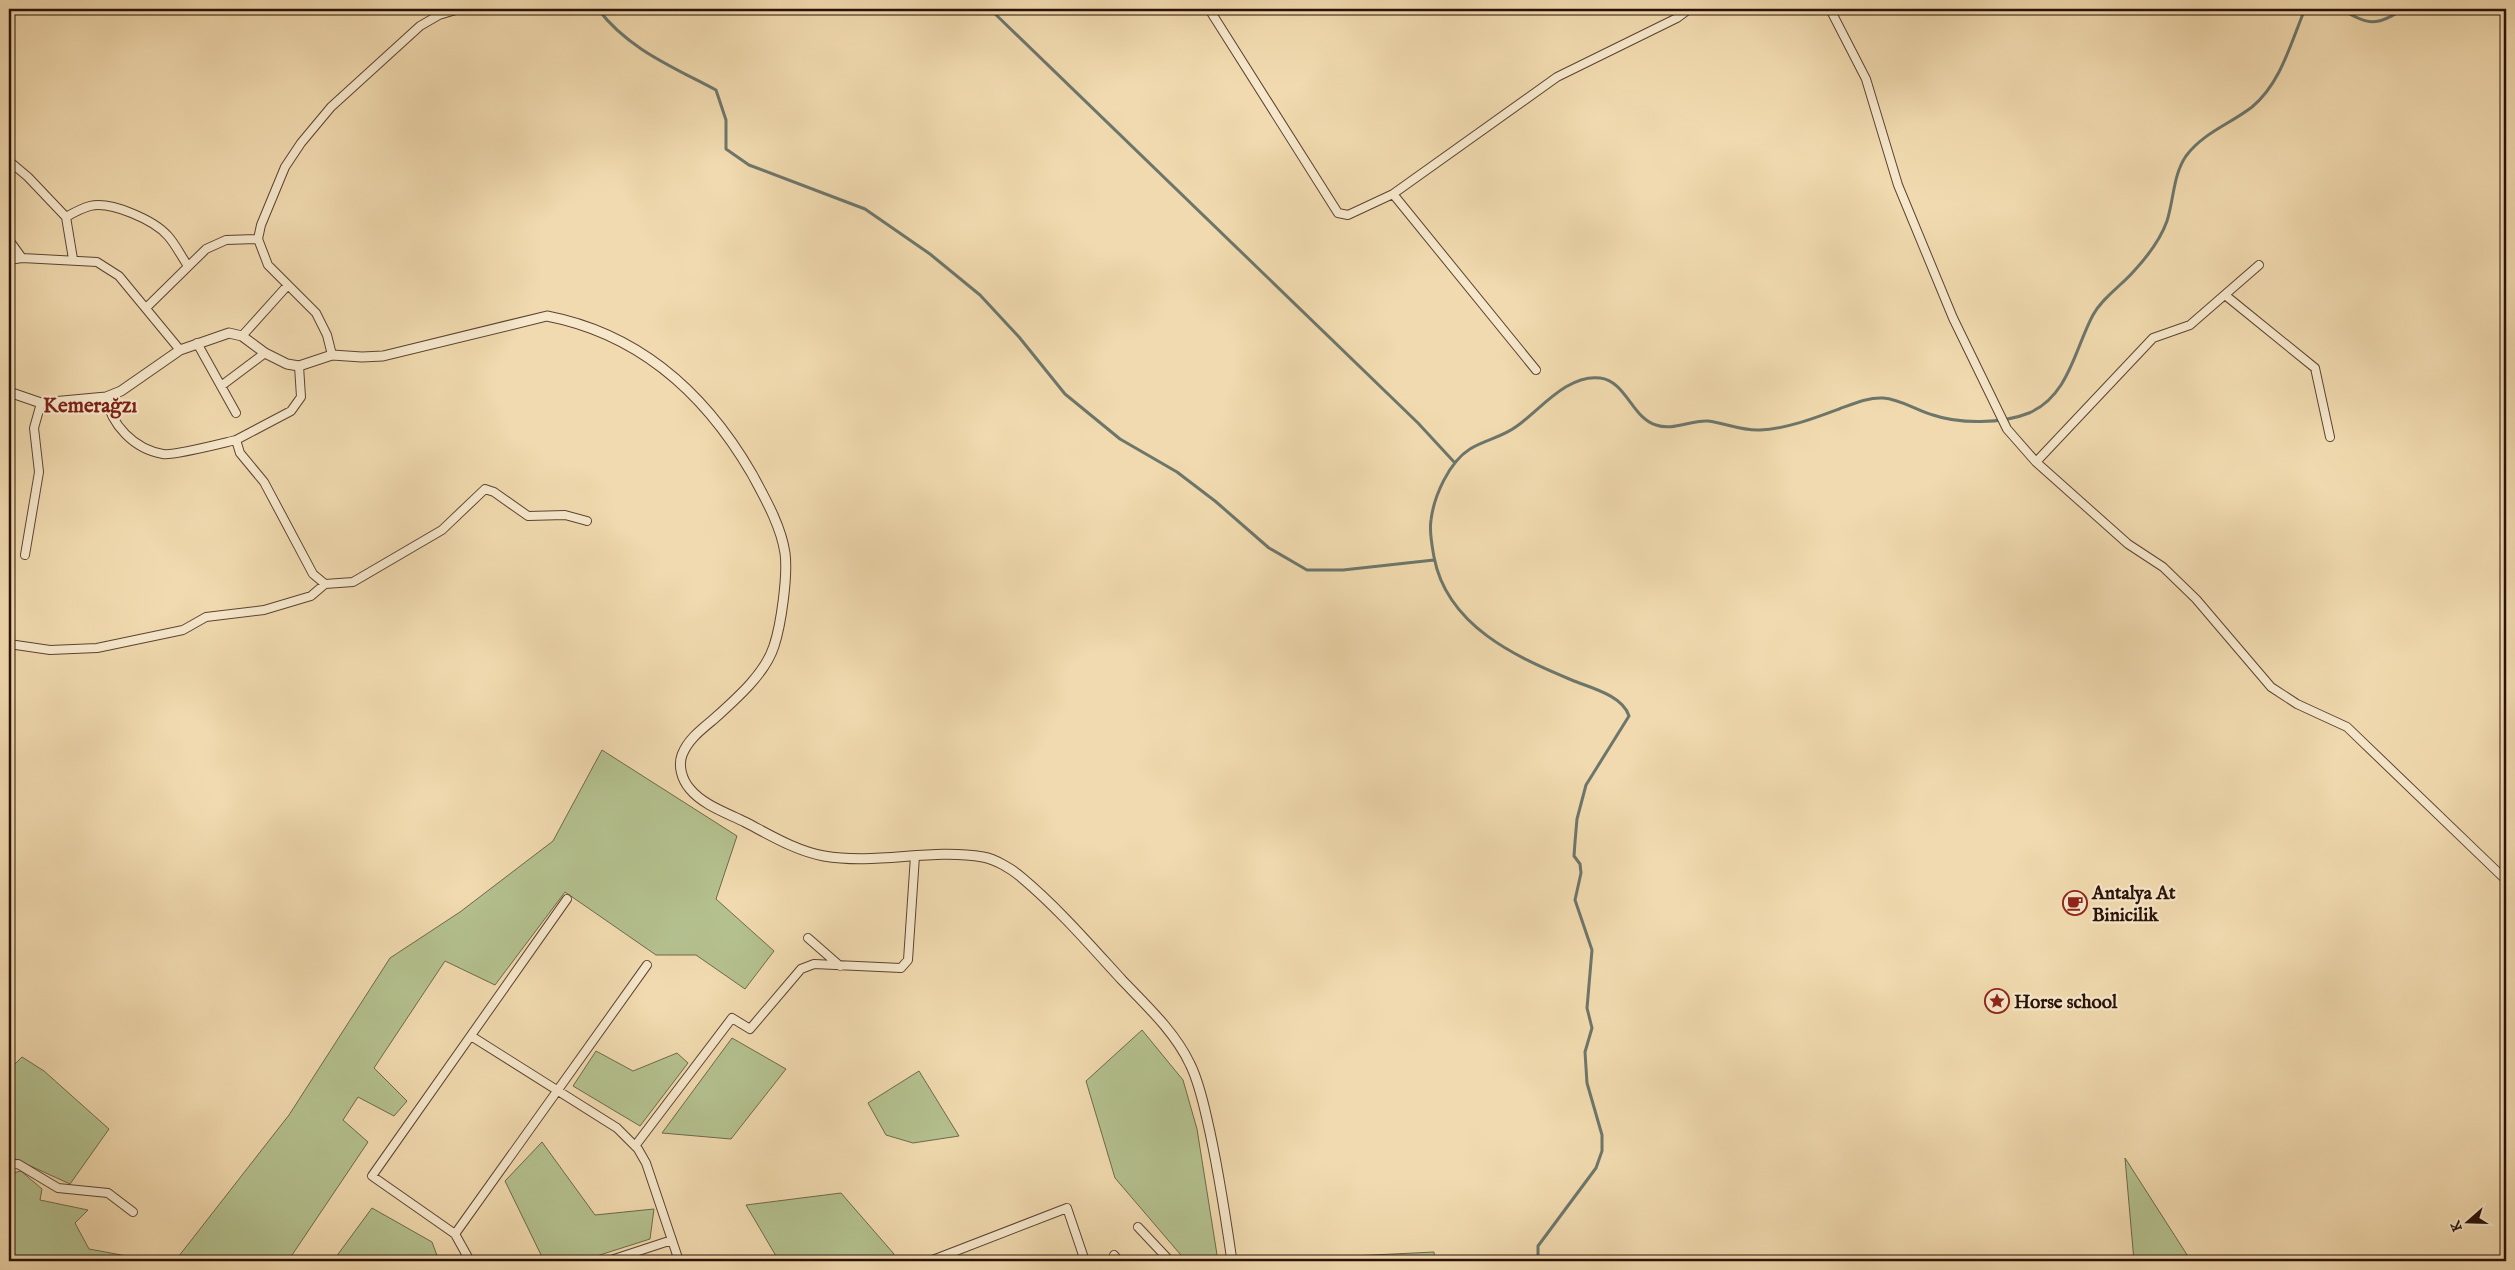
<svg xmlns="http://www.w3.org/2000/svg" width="2515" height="1270" viewBox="0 0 2515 1270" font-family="'IM FELL English',serif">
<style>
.green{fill:#b4c18f;stroke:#6e694b}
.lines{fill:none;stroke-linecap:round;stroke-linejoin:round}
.stream{stroke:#6d766b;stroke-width:3}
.minor-casing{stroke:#5b4331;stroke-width:10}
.tertiary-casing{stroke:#5b4331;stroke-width:11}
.minor{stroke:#f6e7cb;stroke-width:8}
.tertiary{stroke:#f6e7cb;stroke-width:9}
.labels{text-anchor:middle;stroke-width:4.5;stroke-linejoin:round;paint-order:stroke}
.poi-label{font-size:19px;font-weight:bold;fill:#291107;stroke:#f6e7cb;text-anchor:start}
.quarter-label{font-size:21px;font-weight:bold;fill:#7a1f14;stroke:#f6e7cb}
</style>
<rect width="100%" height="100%" fill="#f1daaf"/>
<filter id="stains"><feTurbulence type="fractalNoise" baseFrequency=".004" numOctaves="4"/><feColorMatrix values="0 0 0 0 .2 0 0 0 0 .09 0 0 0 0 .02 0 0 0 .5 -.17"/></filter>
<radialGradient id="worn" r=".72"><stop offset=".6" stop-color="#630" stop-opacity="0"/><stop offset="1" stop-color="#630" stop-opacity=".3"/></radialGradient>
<path class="green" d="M602 750 737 836 716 899 774 951 745 989 696 955H656L565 892 495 985 445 961 374 1068 407 1101 394 1116 358 1097 343 1120 368 1142 288 1261H175L289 1115 390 958 460 912 553 841Z
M1142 1030 1183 1080 1197 1129 1218 1261H1186L1115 1178 1086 1081Z
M732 1038 786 1069 731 1139 662 1133Z
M596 1051 633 1071 677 1053 688 1063 640 1126 573 1086Z
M22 1057 44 1071 109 1129 70 1184 13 1158 9 1159V1070Z
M919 1071 959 1136 913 1143 886 1135 868 1103Z
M542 1142 595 1215 654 1209 650 1239 581 1261H544L505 1181Z
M2125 1158 2191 1261H2134Z
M21 1171 42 1189 40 1200 88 1210 75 1223 89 1249 127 1256 137 1261H9V1174Z
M841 1193 894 1254 891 1261H779L746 1205Z
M372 1208 432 1242 439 1261H333Z
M1434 1252 1435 1261H1250Z"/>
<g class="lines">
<path class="stream" d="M598 9C628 49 673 67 716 90L726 120V149L749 165 865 209 930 254 980 295 1019 337 1065 394 1120 439 1177 472 1215 501 1269 548 1307 570H1343L1434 560
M990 9 1418 423 1455 463
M2341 9C2367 25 2377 27 2403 9
M1538 1261V1246L1596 1168 1602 1151V1135L1587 1083 1585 1052 1592 1028 1587 1008 1592 950 1575 900 1581 873 1580 864 1574 856 1575 842 1577 819 1586 785 1629 716C1623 696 1592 688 1574 681 1516 657 1447 626 1434 557 1432 546 1429 531 1431 520 1434 496 1449 462 1470 449 1484 440 1503 437 1517 426 1540 410 1567 374 1600 378 1626 381 1632 418 1656 425 1673 431 1690 420 1708 421 1725 423 1742 431 1760 430 1786 429 1815 418 1839 409 1853 404 1869 397 1883 398 1900 399 1916 410 1933 415 1959 424 2002 424 2029 413 2069 396 2075 348 2093 315 2103 297 2121 286 2134 271 2146 258 2161 238 2167 221 2174 199 2173 175 2186 156 2203 133 2230 124 2252 107 2281 83 2291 42 2305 9"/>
<defs>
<path id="minor" d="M1209 9 1338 213 1348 215 1393 194 1557 77 1677 18 1689 9
M1830 9 1866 79 1898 185 1953 318 2007 429 2036 462 2128 544 2163 567 2196 599 2271 687 2297 704 2347 727 2506 880
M9 161 28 177 66 217 73 259
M1393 194 1536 370
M66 217C73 213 82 208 90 206 111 201 154 220 168 236 176 245 181 256 188 266
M9 240 22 258 97 262 119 276 180 350
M9 260 22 258
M2225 295 2315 368 2330 437
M147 307 206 249 226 240 258 239
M242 336 287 286
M197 343 236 413
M332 355 327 335 316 313 268 265 258 239 261 225 285 167 301 143 331 107 420 26 439 15 459 9
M299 366 301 397 291 411 236 440 240 453 264 482 313 574 325 584 353 582 442 530 485 489 494 492 528 516 565 515 587 521
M221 386 265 353
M106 397C111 425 134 449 163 454 173 456 223 443 236 440
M2036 462 2153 338 2190 325 2259 265
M25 555 39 472 34 428 41 403
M9 644 50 650 97 648 183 630 206 617 264 610 311 596 325 584
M808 938 840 966
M471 1036 617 1128 638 1149 646 1163 679 1261
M635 1146 732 1018 750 1029 801 969 814 964 901 968 908 960 915 856
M9 1165 18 1164 58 1188 108 1193 133 1212
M1138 1227 1170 1261
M455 1234 647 965
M1114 1255 1119 1261
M470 1261 455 1234 372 1176 567 899
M608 1261 672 1240
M930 1261 1067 1208 1085 1261"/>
<path id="tertiary" d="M9 392 41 403 106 397 121 391 180 350 229 333 242 336 265 353 287 364 299 366 332 355 362 357 383 356 547 316C640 334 705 393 752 474 765 498 781 526 785 553 788 576 781 625 774 646 765 674 736 699 715 718 702 729 688 739 682 755 678 766 682 780 690 789 703 805 727 813 745 822 770 835 796 851 824 856 877 865 931 848 983 857 995 859 1012 869 1021 877 1058 908 1090 945 1122 980 1146 1005 1175 1032 1190 1064 1198 1080 1203 1101 1207 1119 1218 1166 1225 1213 1232 1261"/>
</defs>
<use href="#minor" class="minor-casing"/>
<use href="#tertiary" class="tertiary-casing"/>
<use href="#minor" class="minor"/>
<use href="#tertiary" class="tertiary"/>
</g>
<defs>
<symbol id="cafe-ring" viewBox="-11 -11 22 22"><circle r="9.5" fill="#f6e7cb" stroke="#8f2418" stroke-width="1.5"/><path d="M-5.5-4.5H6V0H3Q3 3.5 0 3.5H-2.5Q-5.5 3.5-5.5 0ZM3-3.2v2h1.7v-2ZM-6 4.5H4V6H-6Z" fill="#8f2418"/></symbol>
<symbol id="sight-ring" viewBox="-11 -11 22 22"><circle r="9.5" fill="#f6e7cb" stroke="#8f2418" stroke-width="1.5"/><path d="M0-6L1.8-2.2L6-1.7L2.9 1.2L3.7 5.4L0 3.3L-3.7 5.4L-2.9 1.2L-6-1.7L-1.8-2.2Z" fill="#8f2418"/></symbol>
</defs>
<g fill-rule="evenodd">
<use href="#cafe-ring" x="2061" y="889" width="28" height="28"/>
<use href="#sight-ring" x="1983" y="987" width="28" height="28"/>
</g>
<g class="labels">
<g class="poi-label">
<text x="2092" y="899">Antalya At<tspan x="2092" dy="22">Binicilik</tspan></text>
<text x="2014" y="1008">Horse school</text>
</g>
<g class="quarter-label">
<text x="90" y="412">Kemerağzı</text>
</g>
</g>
<rect width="2515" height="1270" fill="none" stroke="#f1daaf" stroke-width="30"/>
<rect x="10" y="10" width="2495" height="1250" fill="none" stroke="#291107" stroke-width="2.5"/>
<rect x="15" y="15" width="2485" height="1240" fill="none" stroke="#291107"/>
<g transform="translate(2468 1222) rotate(250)" stroke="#f6e7cb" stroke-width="4" paint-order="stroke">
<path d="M0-4L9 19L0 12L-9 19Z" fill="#291107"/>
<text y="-8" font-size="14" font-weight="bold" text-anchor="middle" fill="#291107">K</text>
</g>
<rect width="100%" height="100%" filter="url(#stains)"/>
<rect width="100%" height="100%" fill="url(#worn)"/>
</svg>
